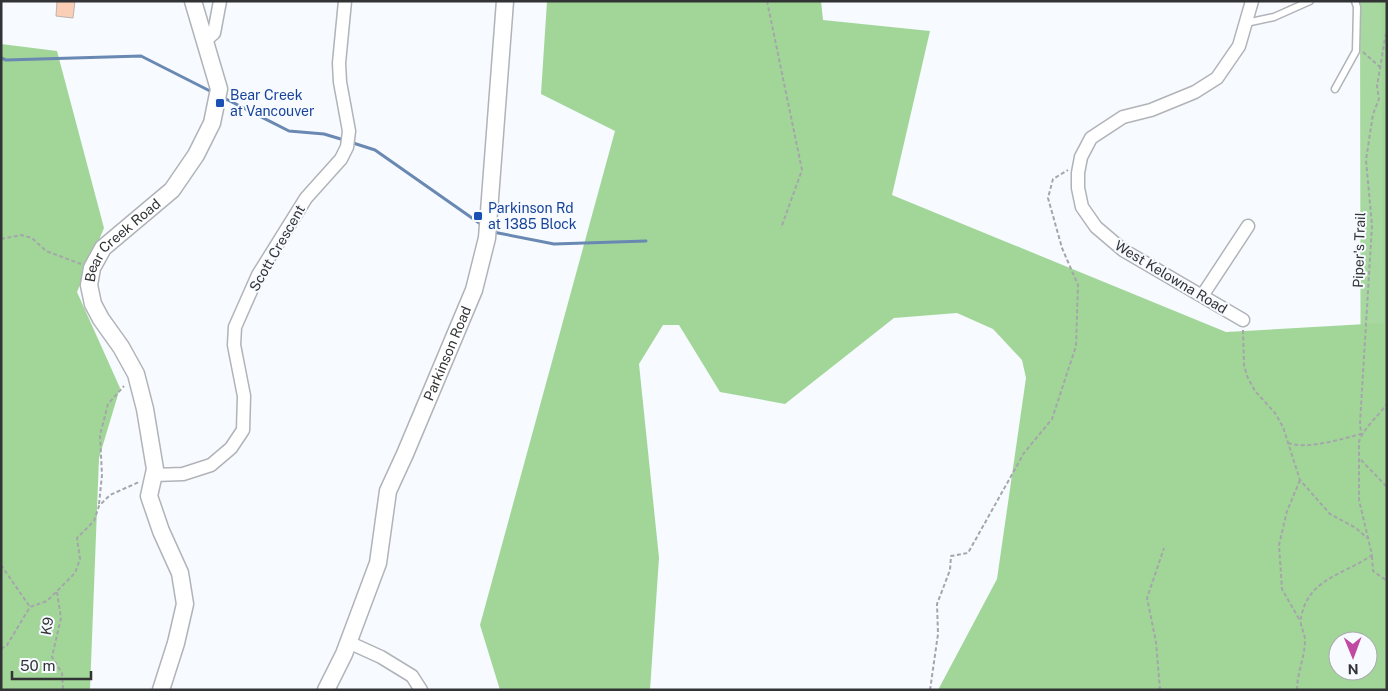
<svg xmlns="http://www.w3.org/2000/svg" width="1388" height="691" viewBox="0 0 1388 691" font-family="'Public Sans',sans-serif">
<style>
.green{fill:#a7d89f}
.forest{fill:#a2d699;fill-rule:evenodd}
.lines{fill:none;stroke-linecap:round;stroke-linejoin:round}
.stream{stroke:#6988b2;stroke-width:3}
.building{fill:#facfb6;stroke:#bab4b1}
.service-casing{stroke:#b0b3b8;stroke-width:9}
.minor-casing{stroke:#b0b3b8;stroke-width:15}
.tertiary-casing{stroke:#b0b3b8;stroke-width:19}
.path{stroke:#a4a6aa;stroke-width:2;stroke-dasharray:4 2.5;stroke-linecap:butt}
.service{stroke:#fff;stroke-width:6}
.minor{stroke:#fff;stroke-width:12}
.tertiary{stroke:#fff;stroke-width:16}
.transit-dot{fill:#1a4fb4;stroke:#f7faff;stroke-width:2}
.labels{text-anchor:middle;stroke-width:4;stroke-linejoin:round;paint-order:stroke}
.transit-label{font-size:14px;fill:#164399;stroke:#f7faff;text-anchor:start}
.street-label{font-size:14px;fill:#323335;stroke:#f7faff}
</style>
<rect width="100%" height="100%" fill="#f7faff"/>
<path class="green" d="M1360 1H1387V690L1368 671V641H1361Z"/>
<path class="forest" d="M547 1H821L823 20 930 31 892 195 1226 332 1384 323 1381 1H1387V690H938L997 579 1026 378 1022 360 993 329 957 313 894 318 785 404 720 392 679 325H663L639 364 659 558 650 690H500L480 625 615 131 541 94ZM1338 641H1368V671H1338Z
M1 44 57 51 104 228 77 292 120 388 99 458 90 690H1Z"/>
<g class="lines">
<path class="stream" d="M1 58 6 60 141 56 212 92
M222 97 289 131 324 134 344 140
M350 142 375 150 482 225
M493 232 554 244 646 241"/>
</g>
<path class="building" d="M57 1H75L73 18 56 16Z"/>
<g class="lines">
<defs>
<path id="service" d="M1246 23 1274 17 1310 1
M1335 89 1356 51 1357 7 1355 1"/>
<path id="minor" d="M205 41 214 33 220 1
M1202 296 1248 226
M1243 320 1123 250 1096 227 1082 207 1078 188V173L1081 157 1091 138 1123 117 1151 110 1195 92 1217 78 1239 46 1252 1
M154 475 183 474 211 465 231 448 243 430 244 396 234 345 235 327 258 275 306 198 341 159 347 147 349 131 340 82 339 63 345 1
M348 642 381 657 412 676 421 690"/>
<g id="tertiary">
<path id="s1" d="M161 690 176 643 185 604 180 573 161 531 149 496 155 469 145 409 136 374 121 347 101 319 93 304 89 285 92 268 103 248 172 190 196 155 212 123 219 89 193 1"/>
<path id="s2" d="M326 690 344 654 378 563 388 491 405 454 474 290 487 238 505 1"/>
</g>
</defs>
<use href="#service" class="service-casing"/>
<use href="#minor" class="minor-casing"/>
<use href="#tertiary" class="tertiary-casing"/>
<path class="path" d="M767 1 802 170 781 228
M1363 52 1380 67
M1 239 21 235 32 238 46 251 81 264
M1243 330 1244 365 1247 376 1255 391 1275 413 1283 427 1300 480 1330 514 1356 528 1367 538
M1288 443C1307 450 1341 439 1361 434L1360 423 1372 225 1366 160 1373 114 1379 99 1377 86 1387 27
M1361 460 1387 487
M99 504 102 475 100 435 108 404 124 386
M1372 556 1373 571 1387 581
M1 565 30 607
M57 592 61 618 52 657 62 673 63 690
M1299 619 1282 589 1279 545 1287 511 1300 480
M1 649 7 645 30 607 47 601 75 573 80 559 77 538 94 521 99 506 110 495 139 482
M930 690 938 634 937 604 950 570 951 556 968 553 1024 453 1052 419 1076 346 1078 285 1062 248 1048 198 1053 179 1068 170
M1160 690 1156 642 1147 598 1164 548
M1297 690C1297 673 1305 657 1305 640 1305 633 1299 625 1301 618 1308 578 1344 575 1372 555L1359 500V442C1362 430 1379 415 1387 404"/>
<use href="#service" class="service"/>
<use href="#minor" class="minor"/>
<use href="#tertiary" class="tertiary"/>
</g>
<g class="transit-dot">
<rect x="215" y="98" width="10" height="10" rx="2.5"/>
<rect x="473" y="211" width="10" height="10" rx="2.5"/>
</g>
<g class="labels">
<g class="transit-label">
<text x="230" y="100">Bear Creek<tspan x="230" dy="16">at Vancouver</tspan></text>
<text x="488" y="213">Parkinson Rd<tspan x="488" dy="16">at 1385 Block</tspan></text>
</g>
<g class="street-label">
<text dy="5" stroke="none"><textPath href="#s1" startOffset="488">Bear Creek Road</textPath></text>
<text transform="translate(277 248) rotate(-60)" y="5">Scott Crescent</text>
<text transform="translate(1359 250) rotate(-88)" y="5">Piper's Trail</text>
<text transform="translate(1171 277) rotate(31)" y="5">West Kelowna Road</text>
<text dy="5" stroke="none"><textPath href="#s2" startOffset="360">Parkinson Road</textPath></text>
<text transform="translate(47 626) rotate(-81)" y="5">K9</text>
</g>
</g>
<rect width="1388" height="691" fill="none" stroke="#323335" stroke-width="5"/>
<g transform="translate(1353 656) rotate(179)"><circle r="24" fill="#f7faff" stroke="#a8aaae"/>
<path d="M0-4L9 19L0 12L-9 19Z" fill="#c04aa1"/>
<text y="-8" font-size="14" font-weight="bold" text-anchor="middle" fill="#323335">N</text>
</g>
<path d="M12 671v8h79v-8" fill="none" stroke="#323335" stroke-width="2.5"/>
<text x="20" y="671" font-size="15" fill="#323335" stroke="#f7faff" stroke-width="4" paint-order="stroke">50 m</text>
</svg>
